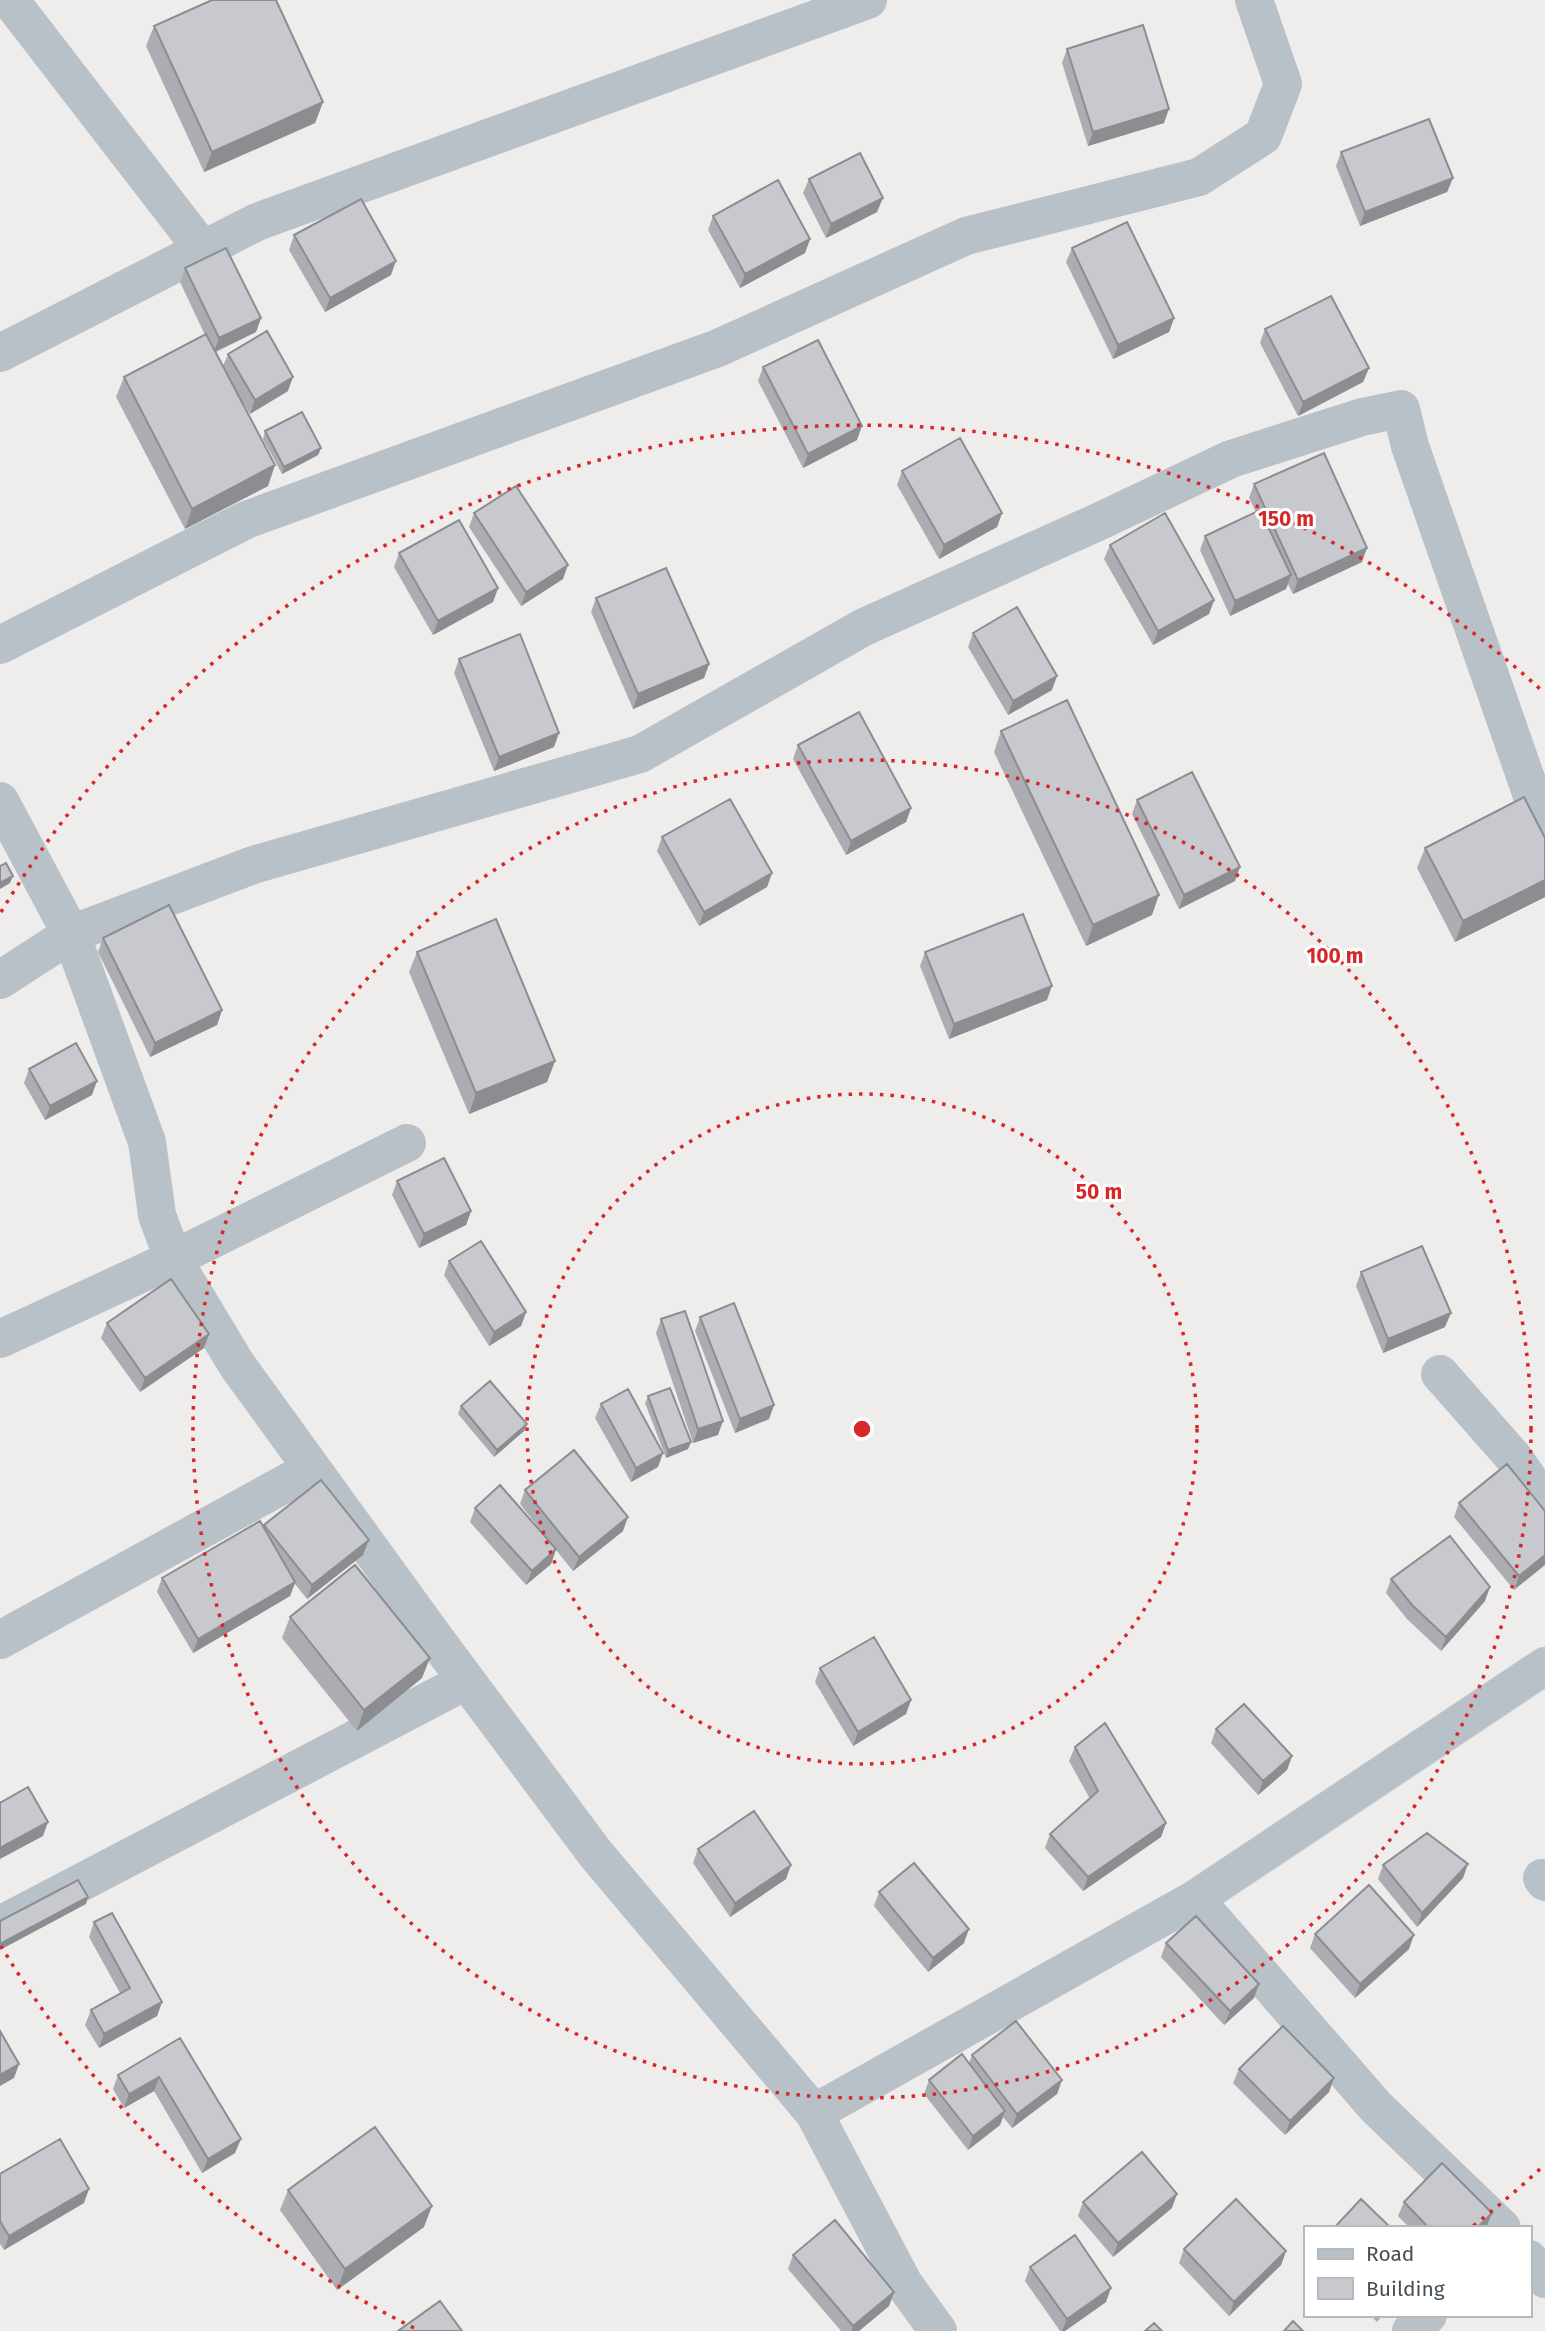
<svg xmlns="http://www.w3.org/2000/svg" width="1545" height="2331" viewBox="0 0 1545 2331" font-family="'Fira Sans',sans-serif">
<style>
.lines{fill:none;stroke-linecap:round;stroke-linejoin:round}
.street{stroke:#b9c1c8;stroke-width:38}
.wall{fill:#abadb2}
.shaded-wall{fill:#8b8d91}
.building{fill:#c7c9cf;stroke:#8b8d91;stroke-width:2}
.ring{fill:none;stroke:#d62828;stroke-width:3.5;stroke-dasharray:3.5 7}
.centre{fill:#d62828;stroke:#fff;stroke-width:3.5}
.ring-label{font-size:21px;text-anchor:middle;font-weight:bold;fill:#d62828;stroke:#fff;stroke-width:6;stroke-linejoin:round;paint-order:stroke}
</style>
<rect width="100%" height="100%" fill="#efecec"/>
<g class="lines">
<path class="street" d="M10 0 203 250
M0 353 257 222 868 0
M0 645 246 520 718 348 966 236 1199 177 1263 136 1283 84 1254 0
M0 801 71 934 147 1142 157 1215 173 1259 237 1365 434 1637 595 1853 814 2113 904 2284 938 2331
M0 980 71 934 253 865 640 754 864 627 1098 522 1231 459 1362 417 1401 409 1410 446 1545 833
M0 1339 173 1259 407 1143
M1440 1374 1514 1458 1545 1503
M0 1640 312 1469
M1542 1878 1545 1882
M1195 1899 1376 2107 1502 2228
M0 1925 466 1681
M814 2113 1195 1899 1545 1666
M1529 2259 1545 2279
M1411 2331 1428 2315"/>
</g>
<path class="wall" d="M154 26 323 102 315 123 204 172 146 46Z
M1067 49 1164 123 1088 146 1062 63Z
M1341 152 1453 178 1447 192 1360 226 1336 166Z
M809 179 877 212 826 238 803 193Z
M713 216 810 239 805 253 740 288 708 230Z
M294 235 391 275 325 312 289 250Z
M1072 248 1174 318 1169 332 1113 359 1066 262Z
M185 268 261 318 256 332 216 352 223 366 228 354 288 391 250 414 237 393 268 486 185 529 116 397 124 377 205 335 180 282Z
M1265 329 1369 368 1363 382 1298 416 1260 343Z
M763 367 857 440 803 468 758 381Z
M265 431 321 448 318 455 282 474 263 439Z
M902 471 1002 513 997 527 939 559 897 485Z
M1254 484 1362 562 1293 594 1288 584 1286 589 1230 616 1200 550 1205 536 1256 512 1249 498Z
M474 513 563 579 521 606 469 527Z
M1110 545 1214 600 1209 614 1153 645 1104 559Z
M399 553 498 588 493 602 433 635 394 567Z
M596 598 709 664 704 678 633 709 591 612Z
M973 633 1052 690 1008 715 968 647Z
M459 659 554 747 494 771 454 673Z
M1001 731 1152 915 1086 946 994 752Z
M798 745 911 808 906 822 846 855 793 759Z
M1137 800 1235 881 1179 909 1132 814Z
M662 837 772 873 767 887 699 926 657 851Z
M1545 838V897L1455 942 1417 868 1425 848Z
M103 938 222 1010 217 1025 150 1057 98 952Z
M417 952 555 1061 547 1082 469 1114 409 972Z
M925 952 1047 1000 949 1039 920 966Z
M29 1069 92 1095 45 1120 24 1083Z
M397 1181 471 1211 466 1225 419 1248 392 1195Z
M449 1261 526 1312 521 1326 489 1346 444 1275Z
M1361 1272 1445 1327 1383 1353 1356 1286Z
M700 1317 774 1405 769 1419 735 1433 695 1331Z
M661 1319 718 1435 693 1443 656 1333Z
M107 1323 209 1334 204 1348 140 1392 101 1338Z
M648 1396 691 1442 688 1449 666 1458 645 1403Z
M601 1404 658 1467 631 1482 595 1418Z
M461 1406 527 1424 524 1431 494 1457 458 1414Z
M525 1490 623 1531 573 1571 556 1550 551 1564 526 1585 470 1522 475 1508 554 1547 520 1504Z
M1459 1503 1545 1511 1514 1590 1454 1517Z
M264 1525 363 1555 307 1599 295 1584 290 1596 193 1653 157 1592 162 1578 263 1527Z
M1391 1579 1485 1601 1441 1651 1407 1619 1386 1593Z
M290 1617 422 1678 357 1731 282 1638Z
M820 1668 911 1700 906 1714 853 1746 815 1682Z
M1216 1729 1292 1756 1287 1770 1258 1795 1211 1743Z
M1075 1747 1166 1823 1161 1837 1083 1891 1045 1848 1050 1834 1090 1799 1069 1761Z
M698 1849 786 1879 730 1917 693 1863Z
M1383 1865 1463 1878 1417 1927 1378 1879Z
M879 1892 964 1943 928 1972 874 1906Z
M94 1922 162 2002 157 2016 99 2048 85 2025 91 2010 120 1993 89 1937Z
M1315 1934 1409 1949 1355 1998 1310 1948Z
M1166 1943 1254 1998 1224 2025 1161 1957Z
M180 2038 235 2153 202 2173 154 2091 124 2108 113 2089 118 2075Z
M972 2055 1062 2080 1057 2094 1012 2128 1003 2117 1000 2125 968 2150 924 2094 929 2080 969 2063Z
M1239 2069 1329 2092 1285 2135 1233 2083Z
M0 2174 84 2203 4 2250 0 2244Z
M288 2190 424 2227 337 2290 280 2210Z
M1083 2202 1172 2208 1113 2257 1078 2216Z
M1404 2202 1487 2227 1486 2228H1410L1398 2216Z
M1184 2249 1286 2251 1281 2265 1229 2316 1179 2263Z
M793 2255 894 2292 889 2306 859 2331H841L788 2269Z
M1030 2267 1106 2302 1065 2331H1060L1025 2281Z
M1370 2315H1383L1377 2322Z"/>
<path class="shaded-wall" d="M323 102 315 123 204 172 212 152Z
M1169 109 1164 123 1088 146 1093 132Z
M1453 178 1447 192 1360 226 1365 212Z
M883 198 877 212 826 238 831 224Z
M810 239 805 253 740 288 745 274Z
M396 261 391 275 325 312 330 298Z
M261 318 256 332 214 352 219 338Z
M1174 318 1169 332 1113 359 1118 345Z
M1369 368 1363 382 1298 416 1303 402Z
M293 377 288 391 250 414 255 400Z
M862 426 857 440 803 468 808 454Z
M321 448 318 455 282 474 284 467Z
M275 465 268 486 185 529 192 509Z
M1002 513 997 527 939 559 944 545Z
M1367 548 1362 562 1293 594 1298 580Z
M568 565 563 579 521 606 526 592Z
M1291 575 1286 589 1230 616 1235 601Z
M498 588 493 602 433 635 438 621Z
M1214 600 1209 614 1153 645 1158 631Z
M709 664 704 678 633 709 638 694Z
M1057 676 1052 690 1008 715 1013 701Z
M559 733 554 747 494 771 499 757Z
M911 808 906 822 846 855 851 841Z
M1240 867 1235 881 1179 909 1184 895Z
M772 873 767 887 699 926 704 912Z
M13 876 10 883 0 889V883Z
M1545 880V897L1455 942 1463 921Z
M1159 895 1152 915 1086 946 1093 925Z
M1052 986 1047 1000 949 1039 954 1024Z
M222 1010 217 1025 150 1057 155 1043Z
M555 1061 547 1082 469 1114 476 1093Z
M97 1081 92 1095 45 1120 50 1106Z
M471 1211 466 1225 419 1248 424 1234Z
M526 1312 521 1326 489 1346 494 1332Z
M1451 1313 1445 1327 1383 1353 1388 1339Z
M209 1334 204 1348 140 1392 145 1378Z
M774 1405 769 1419 735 1433 740 1419Z
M723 1421 718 1435 693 1443 698 1429Z
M527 1424 524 1431 494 1457 497 1450Z
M691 1442 688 1449 666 1458 668 1450Z
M663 1453 658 1467 631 1482 636 1468Z
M628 1517 623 1531 573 1571 579 1557Z
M369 1540 363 1555 307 1599 312 1585Z
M556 1549 551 1564 526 1585 532 1571Z
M1545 1555V1565L1514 1590 1519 1576Z
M295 1582 290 1596 193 1653 198 1639Z
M1490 1587 1485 1601 1441 1651 1446 1637Z
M430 1658 422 1678 357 1731 364 1710Z
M911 1700 906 1714 853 1746 858 1732Z
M1292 1756 1287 1770 1258 1795 1263 1781Z
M48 1822 43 1836 0 1859V1848Z
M1166 1823 1161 1837 1083 1891 1088 1877Z
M1468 1864 1463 1878 1417 1927 1422 1913Z
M791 1865 786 1879 730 1917 735 1903Z
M88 1897 86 1904 0 1950V1944Z
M969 1929 964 1943 928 1972 933 1958Z
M1414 1935 1409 1949 1355 1998 1360 1984Z
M1259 1984 1254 1998 1224 2025 1230 2011Z
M162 2002 157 2016 99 2048 104 2034Z
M19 2064 14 2078 0 2086V2075Z
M159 2077 154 2091 124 2108 129 2094Z
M1334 2078 1329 2092 1285 2135 1290 2121Z
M1062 2080 1057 2094 1012 2128 1017 2114Z
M1005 2111 1000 2125 968 2150 973 2136Z
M241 2139 235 2153 202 2173 208 2159Z
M89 2189 84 2203 4 2250 9 2236Z
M1177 2194 1172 2208 1113 2257 1118 2243Z
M432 2206 424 2227 337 2290 345 2269Z
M1492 2213 1486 2228H1477Z
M1286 2251 1281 2265 1229 2316 1234 2302Z
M1111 2288 1106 2302 1065 2331H1062L1067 2319Z
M894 2292 889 2306 859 2331H852L853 2326Z"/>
<path class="building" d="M212 0H276L323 102 212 152 154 26Z
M1143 25 1169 109 1093 132 1067 49Z
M1429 119 1453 178 1365 212 1341 152Z
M860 153 883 198 831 224 809 179Z
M778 180 810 239 745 274 713 216Z
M361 199 396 261 330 298 294 235Z
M1127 222 1174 318 1118 345 1072 248Z
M226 248 261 318 219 338 185 268Z
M1331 296 1369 368 1303 402 1265 329Z
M267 331 293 377 255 400 228 354Z
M206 334 275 465 192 509 124 377Z
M818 340 862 426 808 454 763 367Z
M302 412 321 448 284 467 265 431Z
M960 438 1002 513 944 545 902 471Z
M1324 453 1367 548 1298 580 1254 484Z
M516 486 568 565 526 592 474 513Z
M1260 510 1291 575 1235 601 1205 536Z
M1165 513 1214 600 1158 631 1110 545Z
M459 520 498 588 438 621 399 553Z
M666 568 709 664 638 694 596 598Z
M1017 607 1057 676 1013 701 973 633Z
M520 634 559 733 499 757 459 659Z
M1067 700 1159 895 1093 925 1001 731Z
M859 712 911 808 851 841 798 745Z
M1192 772 1240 867 1184 895 1137 800Z
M1524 797 1545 838V880L1463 921 1425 848Z
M730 799 772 873 704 912 662 837Z
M6 863 13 876 0 883V866Z
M169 905 222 1010 155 1043 103 938Z
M1023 914 1052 986 954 1024 925 952Z
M496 919 555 1061 476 1093 417 952Z
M76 1043 97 1081 50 1106 29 1069Z
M444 1158 471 1211 424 1234 397 1181Z
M481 1241 526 1312 494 1332 449 1261Z
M1422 1246 1451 1313 1388 1339 1361 1272Z
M171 1279 209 1334 145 1378 107 1323Z
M734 1303 774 1405 740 1419 700 1317Z
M685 1311 723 1421 698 1429 661 1319Z
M490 1381 527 1424 497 1450 461 1406Z
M670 1388 691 1442 668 1450 648 1396Z
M628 1389 663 1453 636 1468 601 1404Z
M574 1450 628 1517 579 1557 525 1490Z
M1507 1464 1545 1511V1555L1519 1576 1459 1503Z
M321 1480 369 1540 312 1585 264 1525Z
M500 1485 556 1549 532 1571 475 1508Z
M260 1521 295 1582 198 1639 162 1578Z
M1450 1536 1490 1587 1446 1637 1412 1605 1391 1579Z
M355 1565 430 1658 364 1710 290 1617Z
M874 1637 911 1700 858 1732 820 1668Z
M1244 1704 1292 1756 1263 1781 1216 1729Z
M1105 1723 1166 1823 1088 1877 1050 1834 1098 1791 1075 1747Z
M28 1787 48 1822 0 1848V1803Z
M754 1811 791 1865 735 1903 698 1849Z
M1427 1833 1468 1864 1422 1913 1383 1865Z
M914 1863 969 1929 933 1958 879 1892Z
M78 1880 88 1897 0 1944V1921Z
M1369 1885 1414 1935 1360 1984 1315 1934Z
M112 1913 162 2002 104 2034 91 2010 130 1988 94 1922Z
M1196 1916 1259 1984 1230 2011 1166 1943Z
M1016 2021 1062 2080 1017 2114 972 2055Z
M1283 2026 1334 2078 1290 2121 1239 2069Z
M0 2031 19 2064 0 2075Z
M180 2038 241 2139 208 2159 159 2077 129 2094 118 2075Z
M962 2054 1005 2111 973 2136 929 2080Z
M375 2127 432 2206 345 2269 288 2190Z
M60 2139 89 2189 9 2236 0 2221V2174Z
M1142 2152 1177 2194 1118 2243 1083 2202Z
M1442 2163 1492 2213 1477 2228H1429L1404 2202Z
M1236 2199 1286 2251 1234 2302 1184 2249Z
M1361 2199 1391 2228H1334Z
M835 2220 894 2292 853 2326 793 2255Z
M1075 2235 1111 2288 1067 2319 1030 2267Z
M440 2301 462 2331H398Z
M1293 2321 1303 2331H1284Z
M1154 2323 1162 2331H1145Z"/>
<g class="ring">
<circle cx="862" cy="1429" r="335"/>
<circle cx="862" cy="1429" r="669"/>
<path d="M1540 2169A1004 1004 0 0 1 1473 2226M414 2328A1004 1004 0 0 1 1 1946M1 912A1004 1004 0 0 1 1540 689"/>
</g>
<circle cx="862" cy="1429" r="10" class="centre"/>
<g class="ring-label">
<text x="1286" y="526">150 m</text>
<text x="1335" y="963">100 m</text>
<text x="1099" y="1199">50 m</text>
</g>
<rect x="1304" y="2226" width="228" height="91" fill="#ffffff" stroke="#b5b9bc" stroke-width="2"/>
<rect x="1318" y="2249" width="35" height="10" fill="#b9c1c8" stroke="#b5b9bc" stroke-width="2"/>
<text x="1366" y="2261" font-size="21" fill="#465058">Road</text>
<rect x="1318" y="2278" width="35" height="21" fill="#c7c9cf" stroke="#b5b9bc" stroke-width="2"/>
<text x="1366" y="2296" font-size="21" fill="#465058">Building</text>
</svg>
